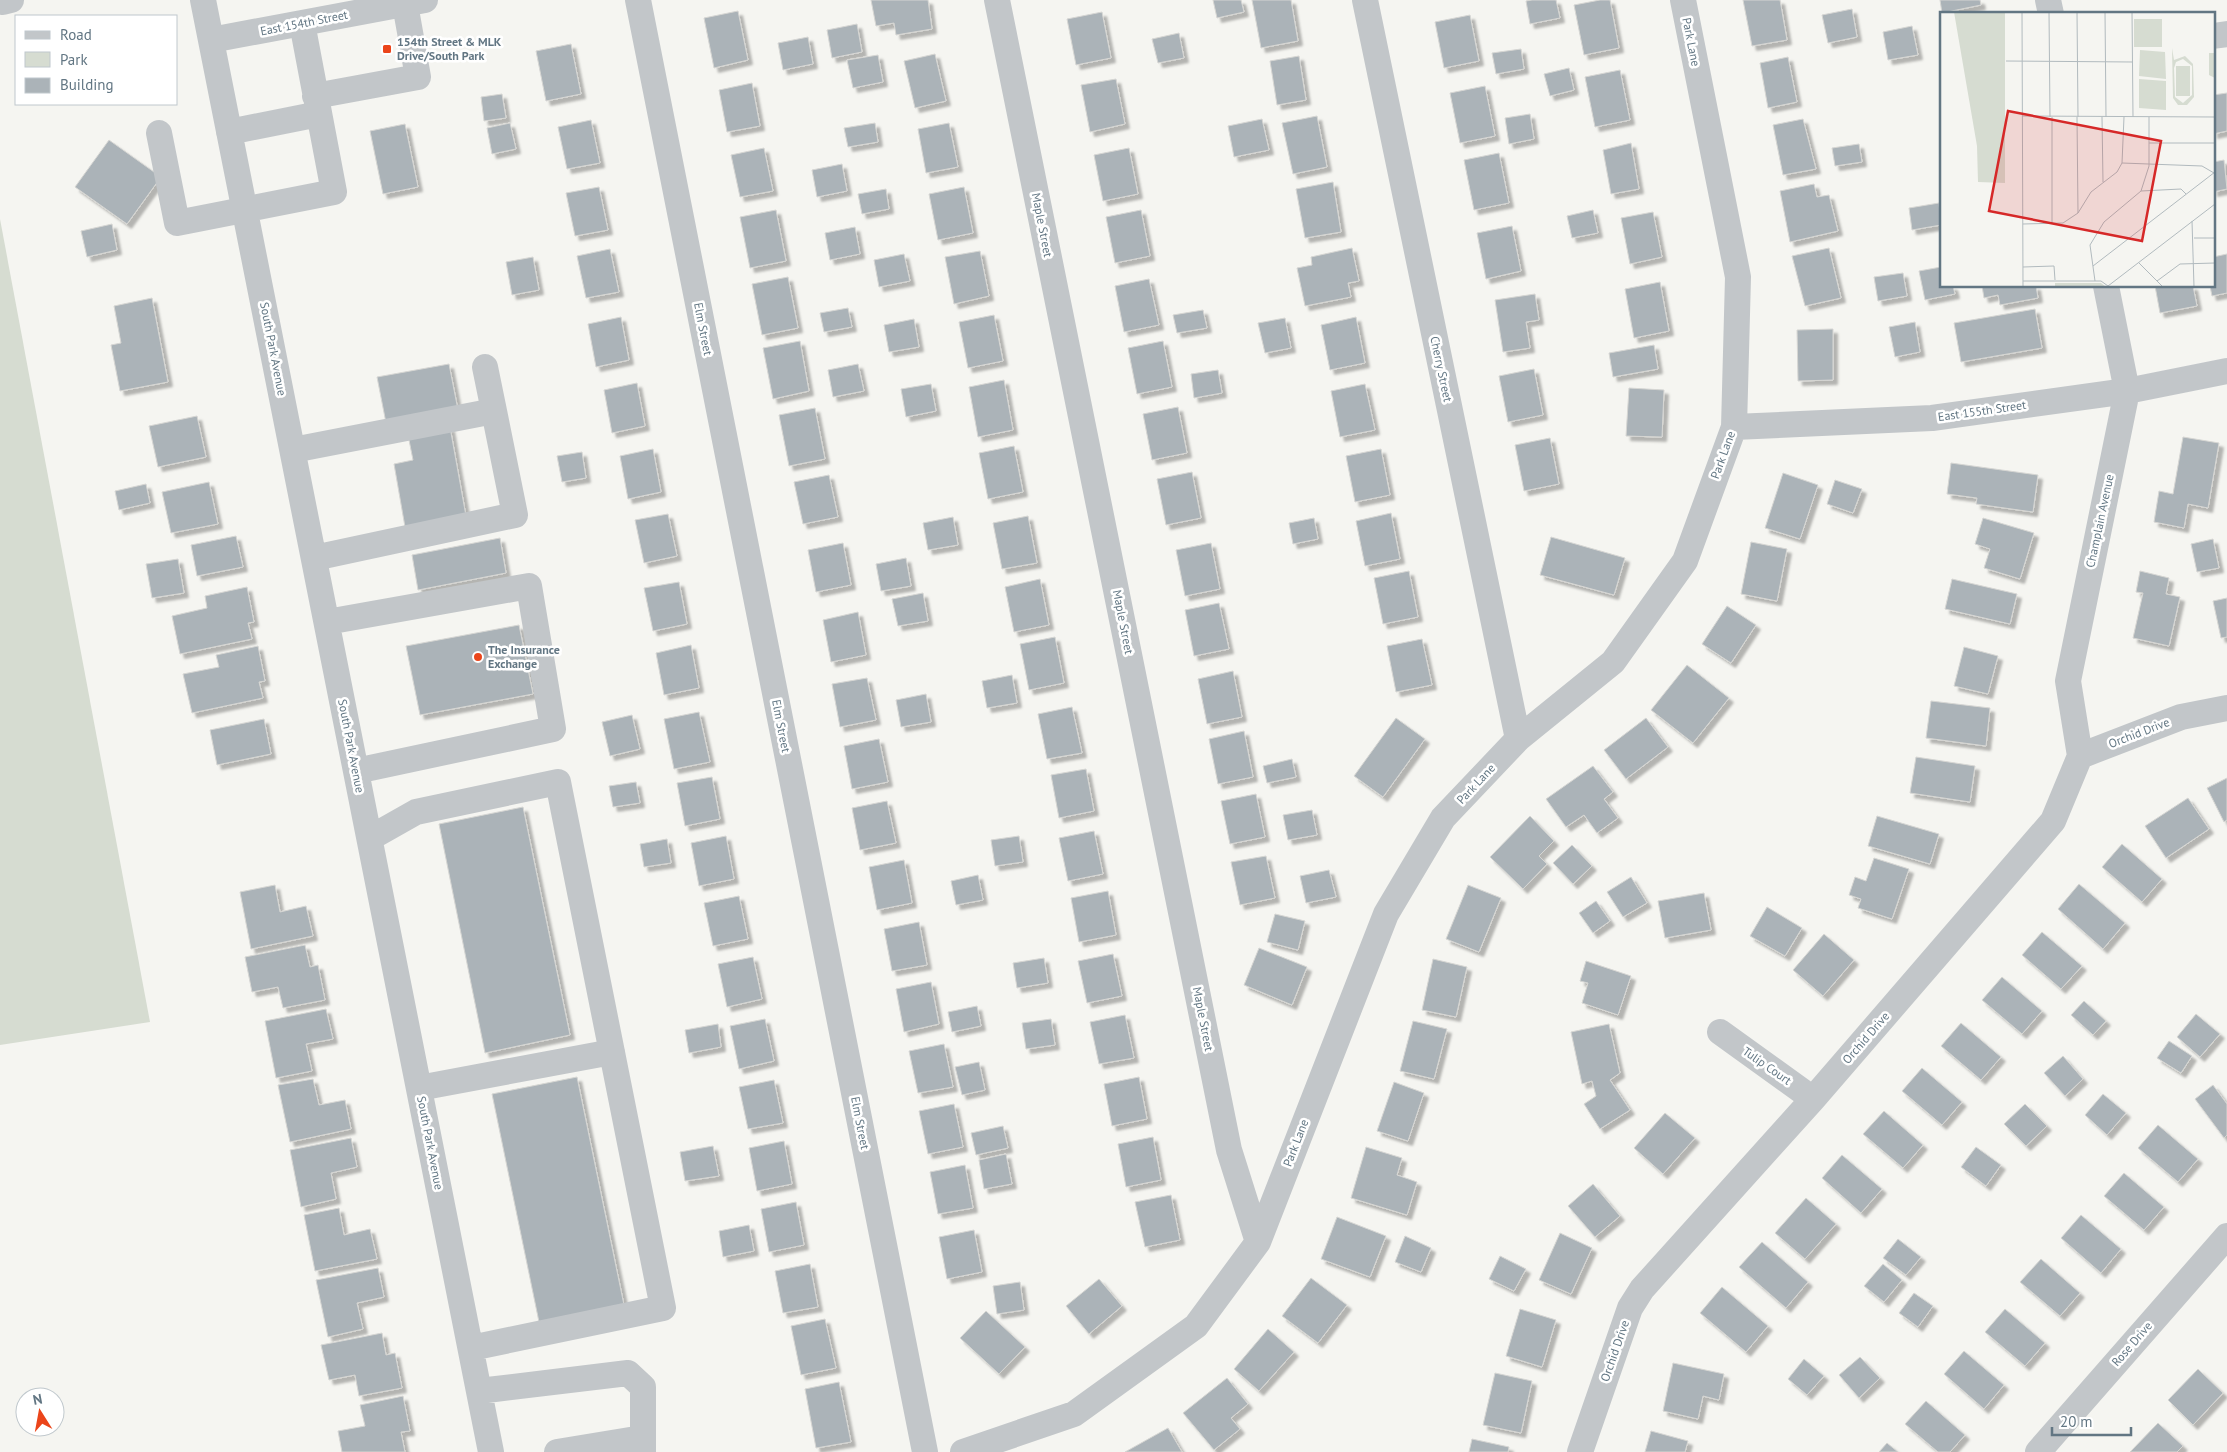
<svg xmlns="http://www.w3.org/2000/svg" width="2227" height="1452" viewBox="0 0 2227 1452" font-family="'PT Sans',sans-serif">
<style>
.green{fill:#d6dcd1}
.building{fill:#abb3b8;stroke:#d6d6d3;filter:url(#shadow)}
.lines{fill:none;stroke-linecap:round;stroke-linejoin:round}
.minor{stroke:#c2c6c9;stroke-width:26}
.poi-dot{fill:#eb451a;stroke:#fff;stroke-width:2}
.labels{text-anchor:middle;stroke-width:5;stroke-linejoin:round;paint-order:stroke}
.street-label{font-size:12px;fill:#627683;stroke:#fff}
.poi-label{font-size:12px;font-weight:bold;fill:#627683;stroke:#fff;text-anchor:start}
.inset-road{fill:none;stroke:#b1babe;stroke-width:1}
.view{fill:#d62828;fill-opacity:0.15;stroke:#d62828;stroke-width:2.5}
.inset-edge{fill:none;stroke:#627683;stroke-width:2.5}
</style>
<defs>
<filter id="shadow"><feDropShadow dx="4.5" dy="4.5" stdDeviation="1" flood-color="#0004"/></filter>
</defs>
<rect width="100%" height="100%" fill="#f5f5f1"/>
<path class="green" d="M0 219 150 1022 0 1045Z"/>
<path class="building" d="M871 0H928L932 29 896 35 894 23 876 26Z
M1213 0H1241L1244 12 1217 18Z
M1252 0H1291L1298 41 1261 48Z
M1532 0H1556L1560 18 1530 24 1526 1Z
M1600 0H1610L1619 48 1584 55 1574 5Z
M1743 0H1780L1787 40 1752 46Z
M1940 0H1980L1981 5 1942 13Z
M1852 9 1857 37 1828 43 1822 15Z
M738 11 748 60 714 68 704 18Z
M1102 12 1111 58 1076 65 1067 19Z
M1470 15 1479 61 1444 68 1435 22Z
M857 24 862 52 832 58 827 30Z
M1912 26 1918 55 1888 60 1883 32Z
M1179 33 1184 58 1158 63 1152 39Z
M808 37 813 64 783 70 778 43Z
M571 44 581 94 546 101 536 51Z
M1521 49 1524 69 1496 74 1492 53Z
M935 54 946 101 915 108 904 61Z
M878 55 883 82 853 88 847 60Z
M1299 56 1306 100 1277 105 1270 61Z
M1788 57 1797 102 1768 108 1760 63Z
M1569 68 1574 90 1550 96 1544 74Z
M1620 70 1630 120 1595 127 1585 77Z
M1116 79 1125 124 1090 132 1081 85Z
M752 83 760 126 727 132 719 90Z
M1485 86 1495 136 1460 143 1450 93Z
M2227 93V131L2213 134V95Z
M502 94 506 118 484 121 481 97Z
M1530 114 1534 139 1509 144 1505 118Z
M1317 116 1327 167 1293 174 1282 123Z
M1262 119 1269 150 1234 157 1228 126Z
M1803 119 1816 169 1783 175 1773 125Z
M591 120 600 163 567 169 558 127Z
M510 123 516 149 492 154 487 128Z
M875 123 878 142 848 147 844 128Z
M949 123 958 167 926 173 918 129Z
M405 124 418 187 383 194 370 131Z
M109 140 161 177 127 224 75 187Z
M1631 143 1639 189 1611 194 1603 150Z
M1859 144 1862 162 1835 166 1832 148Z
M764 148 773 191 740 197 731 155Z
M1129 148 1138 194 1103 201 1094 155Z
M1499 153 1509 203 1474 210 1464 160Z
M2224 160 2227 189 2213 192V162Z
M842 164 847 191 817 197 812 170Z
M1333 182 1341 232 1305 238 1296 189Z
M1814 184 1817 197 1829 195 1838 231 1790 242 1780 191Z
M599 187 608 230 575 236 566 193Z
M964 187 973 233 938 240 929 194Z
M886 189 889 209 862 214 858 194Z
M1939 203 1941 225 1912 230 1909 208Z
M776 210 786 261 750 268 740 217Z
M1141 210 1150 256 1115 263 1106 217Z
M1593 210 1598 233 1572 238 1567 216Z
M1653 212 1662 257 1630 264 1621 218Z
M112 224 117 250 87 257 81 231Z
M1512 226 1521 271 1486 279 1477 233Z
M855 227 860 254 830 260 825 233Z
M1352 248 1359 281 1348 283 1351 297 1305 306 1297 268 1312 265 1311 257Z
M1829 248 1841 298 1805 306 1792 256Z
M610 249 619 292 586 298 577 256Z
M980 251 989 296 954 304 945 257Z
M904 254 910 281 879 287 874 260Z
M2227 254V293L2212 296 2210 286H2213V257Z
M533 257 539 290 512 295 506 262Z
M1941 267V286H1953L1955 294 1925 300 1919 271Z
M1903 273 1907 296 1878 301 1874 277Z
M788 277 798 328 762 335 752 284Z
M1149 279 1159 325 1124 332 1115 286Z
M1660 282 1669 331 1634 338 1625 289Z
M1982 286H2036L2038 298 2000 305 1998 295 1984 298Z
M2155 286H2193L2197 306 2160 313Z
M1535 294 1539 320 1526 322 1530 348 1503 352 1495 300Z
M152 298 168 382 120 391 111 345 121 343 114 306Z
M848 308 852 327 824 332 820 313Z
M2035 309 2042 348 1961 362 1954 323Z
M1203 310 1207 328 1177 333 1173 315Z
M994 315 1003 361 968 368 959 322Z
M621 317 629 360 596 367 588 324Z
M1356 317 1365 363 1330 370 1321 325Z
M1285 318 1291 348 1265 353 1258 323Z
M914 319 919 347 889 352 884 325Z
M1915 322 1920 352 1895 357 1889 327Z
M1833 329V380L1798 381 1797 330Z
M800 341 809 391 773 399 763 348Z
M1163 341 1172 387 1137 394 1128 348Z
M1654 345 1658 369 1613 377 1609 353Z
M449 364 458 410 386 423 377 377Z
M858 364 864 391 833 397 828 370Z
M1534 369 1543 415 1508 422 1499 376Z
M1218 370 1222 393 1194 398 1191 374Z
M1004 380 1013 430 978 437 969 387Z
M637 383 645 426 612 433 604 390Z
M931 384 936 411 906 417 901 389Z
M1365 384 1375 430 1340 437 1331 391Z
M1629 388 1664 390 1662 437 1626 436Z
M1178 407 1187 453 1152 460 1143 414Z
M815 408 825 459 789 466 779 415Z
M197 416 206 457 158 467 149 426Z
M450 427 466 516 405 527 394 464 413 460 408 435Z
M2183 437 2219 443 2208 508 2188 504 2184 528 2154 522 2159 491 2173 494Z
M1550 438 1559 484 1524 491 1515 445Z
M1014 446 1023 492 988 499 979 453Z
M653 449 661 492 628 499 620 456Z
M1381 449 1390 495 1355 502 1346 456Z
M582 452 586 478 562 482 557 456Z
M1951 463 2038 475 2033 512 1976 504 1977 498 1947 494Z
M1192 472 1201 518 1166 525 1157 479Z
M1783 473 1818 485 1800 539 1765 528Z
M829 475 838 517 803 524 794 482Z
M1835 480 1862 489 1853 513 1827 504Z
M209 482 218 524 171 533 162 492Z
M146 484 150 503 119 510 115 491Z
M1391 513 1400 559 1365 566 1356 521Z
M668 514 677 556 644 563 635 520Z
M1028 516 1037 563 1002 569 993 523Z
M953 517 958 545 928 550 923 523Z
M1314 518 1318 539 1293 544 1289 523Z
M1983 518 2034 533 2020 579 1984 568 1990 549 1975 544Z
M236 536 243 567 197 576 191 545Z
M1551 537 1625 558 1614 595 1540 575Z
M500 538 506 573 418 590 412 555Z
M2213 539 2219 568 2197 572 2191 544Z
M1751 542 1787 549 1777 601 1741 594Z
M843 543 851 585 816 592 808 550Z
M1211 543 1220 589 1185 596 1176 550Z
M906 558 911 586 881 591 876 564Z
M178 559 184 593 152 598 146 564Z
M1409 571 1418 617 1383 624 1374 578Z
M2140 571 2169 578 2166 594 2180 597 2169 646 2133 638 2143 593 2136 592Z
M1040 579 1049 625 1014 632 1005 587Z
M1952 579 2017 594 2010 624 1945 609Z
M679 582 687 624 653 631 644 588Z
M247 587 254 622 248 623 252 639 180 654 172 616 207 608 205 596Z
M923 593 928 621 898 626 892 599Z
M2227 598V637L2221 638 2213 601Z
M1219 603 1229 649 1194 656 1185 610Z
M1727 606 1756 625 1731 663 1702 644Z
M858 612 866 655 831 662 823 620Z
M519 625 533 694 420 715 406 646Z
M1055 637 1064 683 1029 690 1020 644Z
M1422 639 1432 685 1396 692 1387 646Z
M691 645 699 688 664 695 656 653Z
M258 646 265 681 259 682 263 698 192 713 183 674 219 667 216 655Z
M1964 647 1998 656 1988 694 1954 686Z
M1687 665 1729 698 1693 743 1651 710Z
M1233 671 1242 717 1207 724 1198 679Z
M1012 675 1017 703 987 708 982 681Z
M867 678 876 720 840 727 832 684Z
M926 694 931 722 901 727 896 700Z
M1931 701 1990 708 1986 746 1926 738Z
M1072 707 1082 753 1047 759 1038 714Z
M699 712 710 762 674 769 664 719Z
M632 715 640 749 610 756 602 722Z
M1396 718 1425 739 1383 797 1354 776Z
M1646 718 1668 747 1626 779 1604 750Z
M264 719 271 754 217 765 210 730Z
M1244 731 1253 777 1218 784 1209 739Z
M879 739 888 782 852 789 844 746Z
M1916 757 1975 766 1970 802 1910 793Z
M1292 759 1296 777 1267 783 1263 766Z
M1593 766 1613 792 1604 799 1618 818 1597 833 1584 815 1566 827 1546 799Z
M1086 769 1094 811 1059 818 1051 775Z
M712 777 720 819 685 826 677 783Z
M2227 778V820L2224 822 2207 788Z
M636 782 640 803 613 807 609 786Z
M1256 794 1265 837 1230 844 1221 801Z
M2188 798 2209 829 2166 858 2145 826Z
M887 801 896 843 860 850 852 808Z
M523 807 570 1035 485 1053 439 824Z
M1312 810 1317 835 1288 840 1283 815Z
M1530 816 1554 841 1539 856 1547 864 1523 889 1490 857Z
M1877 816 1939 834 1930 864 1868 846Z
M1094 831 1103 874 1068 881 1059 838Z
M726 836 734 879 699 886 691 843Z
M1019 836 1023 862 995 866 991 840Z
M667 839 671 863 644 867 640 844Z
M2122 844 2162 879 2142 902 2102 867Z
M1572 845 1592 866 1573 884 1553 863Z
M1266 856 1275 898 1240 905 1231 862Z
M1874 858 1909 869 1892 919 1858 908 1861 899 1849 895 1855 877 1866 881Z
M904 860 912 903 877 910 869 867Z
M1329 870 1336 897 1306 903 1300 876Z
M978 875 983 900 956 905 951 881Z
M1631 877 1647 903 1623 917 1607 892Z
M2079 884 2125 923 2103 949 2058 909Z
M275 885 280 912 306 906 313 936 251 949 240 892Z
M1468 885 1501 898 1479 952 1446 939Z
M1108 891 1116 935 1079 942 1071 898Z
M1704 893 1711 930 1665 938 1658 901Z
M739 896 748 939 713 946 704 903Z
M1596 901 1610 921 1593 933 1579 913Z
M1767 907 1802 928 1785 956 1750 936Z
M1275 914 1305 921 1298 950 1267 942Z
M919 922 927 965 892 971 884 929Z
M2042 932 2082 966 2061 989 2022 955Z
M1824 934 1854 960 1823 996 1793 970Z
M305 945 310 967 318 965 325 1000 283 1008 278 987 252 992 245 957Z
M1259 948 1307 967 1292 1005 1244 985Z
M1113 954 1122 996 1087 1003 1078 961Z
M753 957 762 999 727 1007 718 964Z
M1044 958 1048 983 1017 988 1013 963Z
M1433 959 1467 967 1456 1017 1422 1010Z
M1586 961 1631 976 1618 1015 1582 1003 1588 983 1580 981Z
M2002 977 2042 1011 2022 1034 1982 1000Z
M931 982 939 1024 904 1032 896 989Z
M2084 1001 2106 1021 2093 1035 2071 1015Z
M977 1006 981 1026 952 1032 948 1012Z
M326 1009 333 1039 306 1044 312 1071 276 1078 265 1021Z
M2196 1014 2220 1034 2200 1057 2177 1037Z
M1125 1015 1134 1058 1099 1064 1090 1022Z
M765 1019 774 1061 739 1069 730 1026Z
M1051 1019 1055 1045 1026 1049 1022 1023Z
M1413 1021 1447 1029 1434 1079 1400 1071Z
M1961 1023 2001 1057 1981 1080 1941 1046Z
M718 1024 721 1047 689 1053 685 1030Z
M1609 1024 1620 1073 1610 1080 1630 1110 1600 1129 1584 1104 1596 1096 1592 1081 1582 1084 1571 1032Z
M2169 1041 2192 1056 2181 1073 2157 1058Z
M944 1044 953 1087 918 1093 909 1051Z
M2063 1056 2083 1079 2065 1096 2044 1073Z
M979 1062 985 1090 962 1095 955 1067Z
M1922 1068 1962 1102 1942 1125 1902 1091Z
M577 1077 624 1305 539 1322 492 1094Z
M1139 1077 1147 1119 1112 1126 1104 1084Z
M313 1079 319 1105 345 1100 351 1129 290 1142 278 1085Z
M774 1080 783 1123 748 1129 739 1087Z
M1394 1082 1424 1093 1408 1141 1377 1131Z
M2213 1085 2227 1104V1135L2224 1138 2195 1099Z
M2103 1094 2126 1113 2107 1135 2085 1115Z
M954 1104 963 1147 928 1154 919 1111Z
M2025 1104 2047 1126 2026 1146 2004 1124Z
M1884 1111 1923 1145 1903 1168 1863 1134Z
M1665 1113 1695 1138 1663 1174 1634 1148Z
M2158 1125 2198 1159 2178 1182 2138 1148Z
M1003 1126 1008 1148 976 1155 971 1133Z
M1153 1137 1161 1180 1126 1187 1118 1144Z
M351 1138 357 1167 331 1173 336 1199 301 1207 290 1150Z
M784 1141 792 1184 757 1191 749 1148Z
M713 1146 719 1176 685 1181 680 1152Z
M1366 1147 1402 1158 1397 1175 1417 1182 1407 1215 1351 1198Z
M1976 1147 2001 1165 1986 1186 1961 1167Z
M1006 1154 1012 1184 984 1189 979 1160Z
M1842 1155 1882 1189 1861 1213 1822 1178Z
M965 1165 973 1208 938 1214 930 1172Z
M2124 1173 2164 1207 2144 1230 2104 1196Z
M1593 1184 1620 1216 1595 1237 1568 1206Z
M1171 1195 1180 1240 1145 1247 1135 1202Z
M1806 1198 1836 1224 1805 1259 1775 1233Z
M796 1202 804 1245 769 1252 761 1209Z
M339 1208 344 1235 370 1229 377 1259 315 1271 304 1215Z
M2081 1215 2121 1249 2101 1273 2061 1238Z
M1337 1217 1386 1236 1370 1277 1321 1259Z
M749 1225 754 1251 723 1257 719 1231Z
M974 1230 982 1272 947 1279 939 1237Z
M1560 1233 1592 1248 1571 1294 1539 1280Z
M1405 1236 1431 1248 1421 1272 1395 1262Z
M1898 1239 1921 1257 1906 1275 1883 1258Z
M1762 1242 1808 1282 1786 1308 1739 1267Z
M1500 1256 1526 1269 1514 1291 1489 1279Z
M2041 1259 2080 1293 2060 1316 2020 1282Z
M810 1264 818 1307 783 1313 775 1271Z
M1883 1264 1902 1280 1884 1302 1864 1286Z
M378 1268 384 1297 357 1303 363 1329 328 1337 316 1280Z
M1311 1278 1347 1305 1318 1343 1282 1316Z
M1099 1279 1122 1306 1089 1334 1066 1306Z
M1020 1282 1024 1310 997 1314 993 1286Z
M1722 1287 1768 1326 1746 1352 1700 1313Z
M1914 1293 1933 1306 1918 1327 1899 1313Z
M1520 1309 1556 1320 1542 1367 1506 1356Z
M2005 1309 2045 1343 2025 1366 1985 1332Z
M986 1311 1025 1347 999 1374 960 1338Z
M825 1319 836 1368 801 1375 791 1326Z
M1268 1329 1294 1352 1259 1391 1234 1369Z
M382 1333 386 1355 395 1353 402 1388 359 1396 355 1375 329 1380 321 1345Z
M1964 1351 2004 1385 1984 1409 1944 1374Z
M1860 1357 1880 1378 1859 1398 1839 1375Z
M1804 1359 1824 1376 1807 1395 1788 1379Z
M1673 1363 1724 1374 1719 1400 1703 1396 1698 1419 1663 1411Z
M2198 1369 2223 1393 2193 1425 2168 1400Z
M1495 1373 1532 1381 1521 1433 1483 1425Z
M1227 1378 1248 1404 1231 1418 1240 1429 1214 1450 1183 1413Z
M839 1382 851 1442 816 1448 805 1389Z
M403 1396 410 1431 401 1432 405 1452H342L338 1431 365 1426 360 1405Z
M1926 1401 1965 1435 1950 1452H1938L1905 1424Z
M2158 1423 2183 1446 2177 1452H2130Z
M1168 1428 1182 1452H1125Z
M1651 1431 1688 1441 1685 1452H1645Z
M1472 1439 1509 1447 1508 1452H1469Z
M1887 1443 1898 1452H1879Z"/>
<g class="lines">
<path class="minor" d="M203 0 491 1452
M638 0 925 1452
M997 0 1229 1150 1258 1242
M1365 0 1518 739
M2048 0 2051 14
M3 2 11 0
M2213 36 2227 34
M211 40 425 0
M315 96 418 77 405 4
M229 132 319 114
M159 133 177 223 334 192 302 23
M485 367 494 411
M1734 427 1932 418 2127 391 2227 371
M293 450 494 411 515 515 314 558
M327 622 529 586 553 729 356 771
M2080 756 2068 681 2127 391 2106 286
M370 838 416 812 558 782 663 1308 471 1348
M1720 1032 1813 1099
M419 1088 612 1052
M479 1391 628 1373 643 1387V1452
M557 1452 642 1438
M963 1452 1074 1414 1196 1326 1258 1242 1386 914 1443 818 1518 739 1613 662 1685 561 1734 427 1738 277 1683 0
M1580 1452 1630 1308 1642 1289 1813 1099 2053 821 2080 756 2181 717 2227 708
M2038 1452 2227 1236"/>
</g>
<g class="poi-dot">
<rect x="382" y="44" width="10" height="10" rx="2.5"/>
<circle cx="478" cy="657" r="5"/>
</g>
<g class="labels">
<g class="street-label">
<text transform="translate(304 23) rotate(-11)" y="4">East 154th Street</text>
<text transform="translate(1691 42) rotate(79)" y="4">Park Lane</text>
<text transform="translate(1042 225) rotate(79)" y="4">Maple Street</text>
<text transform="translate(703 329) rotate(79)" y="4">Elm Street</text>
<text transform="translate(273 349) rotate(79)" y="4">South Park Avenue</text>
<text transform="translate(1441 369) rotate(78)" y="4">Cherry Street</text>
<text transform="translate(1982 411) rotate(-8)" y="4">East 155th Street</text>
<text transform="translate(1723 455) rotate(-70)" y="4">Park Lane</text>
<text transform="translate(2100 521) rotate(-78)" y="4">Champlain Avenue</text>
<text transform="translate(1123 622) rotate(79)" y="4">Maple Street</text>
<text transform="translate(781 726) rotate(79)" y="4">Elm Street</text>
<text transform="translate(2139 733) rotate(-21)" y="4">Orchid Drive</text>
<text transform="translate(351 746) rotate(79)" y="4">South Park Avenue</text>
<text transform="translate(1476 784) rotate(-47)" y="4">Park Lane</text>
<text transform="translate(1203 1019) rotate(79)" y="4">Maple Street</text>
<text transform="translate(1866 1038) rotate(-49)" y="4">Orchid Drive</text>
<text transform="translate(1767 1066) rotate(35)" y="4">Tulip Court</text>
<text transform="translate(860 1123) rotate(79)" y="4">Elm Street</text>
<text transform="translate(430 1143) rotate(79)" y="4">South Park Avenue</text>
<text transform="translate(1296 1143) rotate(-69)" y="4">Park Lane</text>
<text transform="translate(2132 1344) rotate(-49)" y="4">Rose Drive</text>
<text transform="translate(1615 1351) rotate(-71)" y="4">Orchid Drive</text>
</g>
<g class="poi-label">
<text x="397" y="46">154th Street &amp; MLK<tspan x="397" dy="14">Drive/South Park</tspan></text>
<text x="488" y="654">The Insurance<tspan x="488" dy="14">Exchange</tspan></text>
</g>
</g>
<g transform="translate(1940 12)">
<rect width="275" height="275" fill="#f5f5f1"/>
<path d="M14 0H65V171L38 170 37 134ZM194 7H222V35H194ZM232 36 234 48 245 44 253 52 254 85 247 93H238L233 86ZM243 47 252 54V83L243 91 235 85 234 56 236 50ZM200 38 225 40 226 67 199 64ZM269 41H275V66L269 63ZM236 54H250V84H236ZM199 67 226 69V98L199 96ZM115 271H161L166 275H115Z" fill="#d6dcd1" fill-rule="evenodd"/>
<path class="inset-road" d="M82 0 83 275M109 0 110 105M137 0 138 105M165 0 166 105M192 0 193 105M66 49 193 50M82 104 275 105M112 105V212M137 105 138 201M162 105 163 170M209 131H275M182 151 262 154 274 161M201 179 209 154V105M252 209 254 275M83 212 123 211 138 201 151 180 177 160 182 151 184 105M254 226H275M199 251 223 275M153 254 275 160M83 255 114 254 115 268M83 269H161L168 274 275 192M155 269 150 233 164 210 201 179 241 177 246 182M217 269 240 252 275 251"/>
<path class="view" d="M68 99 221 129 202 229 49 199Z"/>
<rect width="275" height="275" class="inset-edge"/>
</g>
<rect x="15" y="15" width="162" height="90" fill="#ffffff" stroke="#c0c8cd"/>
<rect x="25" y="31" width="25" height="8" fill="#c2c6c9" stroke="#c0c8cd"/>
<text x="60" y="40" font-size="15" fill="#627683">Road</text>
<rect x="25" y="52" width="25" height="15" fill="#d6dcd1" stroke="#c0c8cd"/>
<text x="60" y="65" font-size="15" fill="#627683">Park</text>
<rect x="25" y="78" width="25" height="15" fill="#abb3b8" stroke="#c0c8cd"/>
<text x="60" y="90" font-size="15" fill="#627683">Building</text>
<g transform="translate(40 1412) rotate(349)"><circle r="24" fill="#ffffff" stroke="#c0c8cd"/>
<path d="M0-4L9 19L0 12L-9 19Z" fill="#eb451a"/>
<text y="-8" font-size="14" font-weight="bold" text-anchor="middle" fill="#627683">N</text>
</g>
<path d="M2052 1427v8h79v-8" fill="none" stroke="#627683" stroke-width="2.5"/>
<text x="2060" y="1427" font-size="15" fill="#627683" stroke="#ffffff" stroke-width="4" paint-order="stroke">20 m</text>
</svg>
